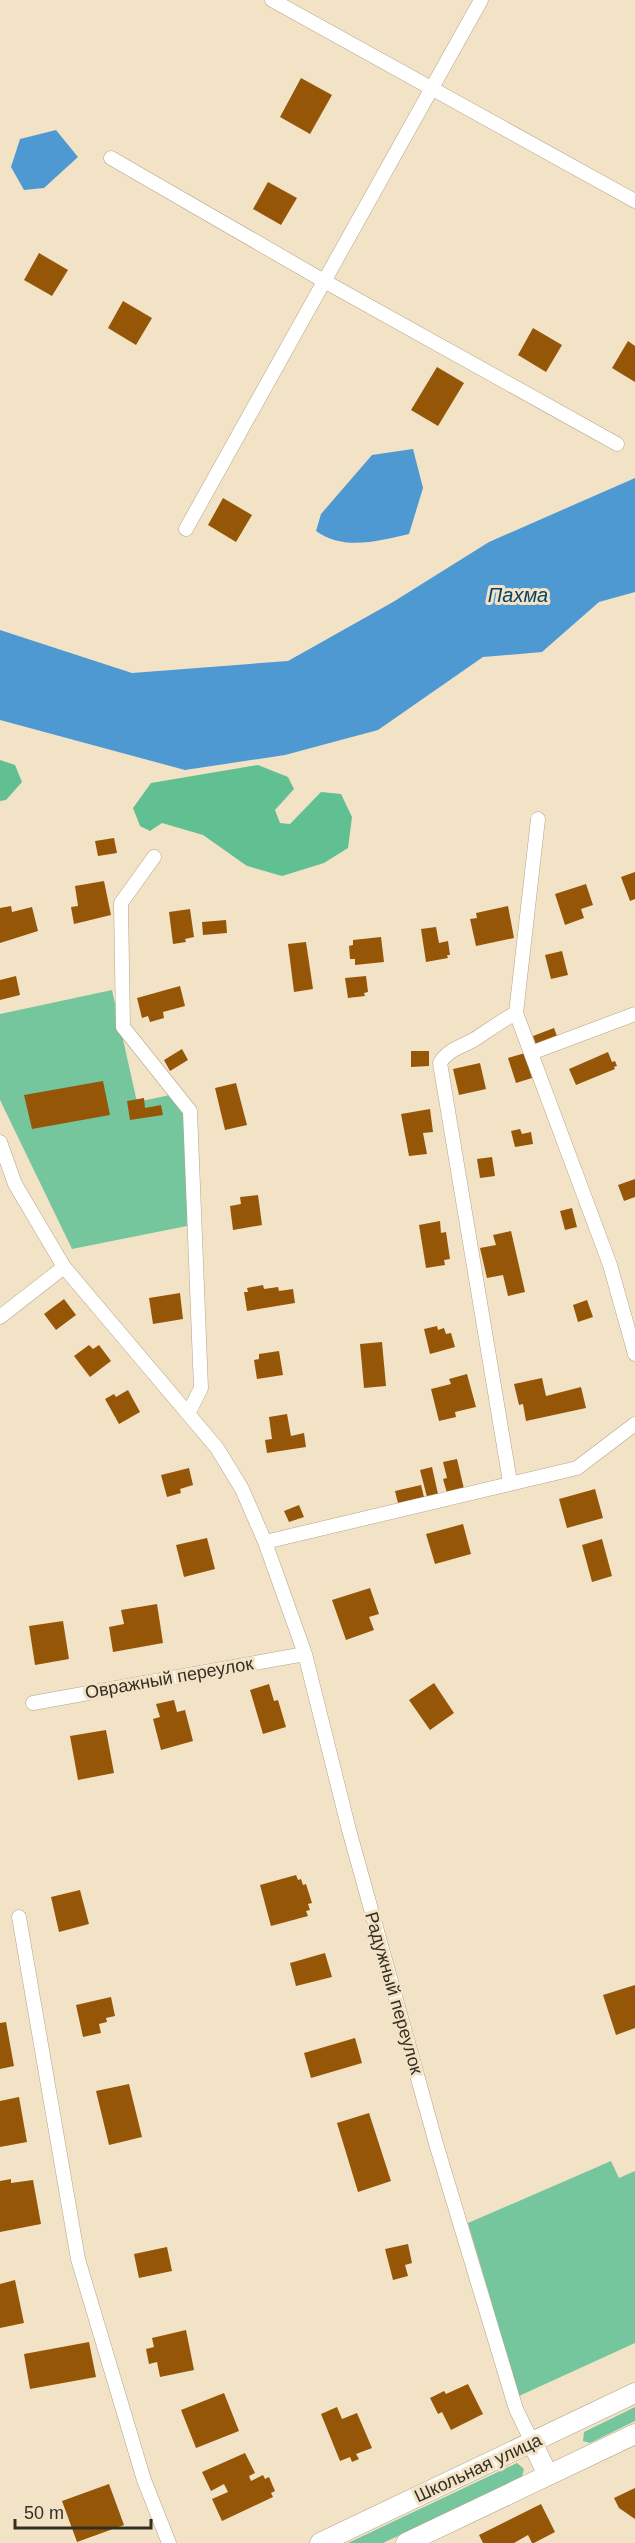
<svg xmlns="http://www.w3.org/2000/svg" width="635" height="2543" viewBox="0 0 635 2543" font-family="Arial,sans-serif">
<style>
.green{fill:#76c69d}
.forest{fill:#60c091}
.water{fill:#4f99d3}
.building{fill:#955608}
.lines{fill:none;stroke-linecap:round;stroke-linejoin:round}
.street-casing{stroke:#b3a488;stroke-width:15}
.secondary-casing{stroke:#b3a488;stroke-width:21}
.street{stroke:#fff;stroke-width:14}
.secondary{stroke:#fff;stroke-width:20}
.labels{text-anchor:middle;stroke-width:6;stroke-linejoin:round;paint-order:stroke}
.street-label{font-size:18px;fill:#342e23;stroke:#f3e3c6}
.water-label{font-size:20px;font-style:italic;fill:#074168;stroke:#f3e3c6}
</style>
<rect width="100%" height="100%" fill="#f3e3c6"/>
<path class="green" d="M112 990 137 1102 170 1095 192 1125V1225L72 1249 0 1100V1014Z
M611 2161 619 2178 635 2171V2343L519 2396 468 2223Z
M635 2407V2421L590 2443 583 2441 584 2432Z
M517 2463 524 2469 522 2477 383 2543H348Z"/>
<path class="forest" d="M0 760 15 765 22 782 6 800 0 801Z
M258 765 288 777 294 789 275 810 280 823 290 824 321 792 341 794 352 817 348 848 324 863 282 876 247 866 203 835 162 823 150 831 140 826 133 808 151 783Z"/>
<path class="water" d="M56 130 78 157 44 188 24 190 11 167 20 139Z
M413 449 423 488 409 534C379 541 343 551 316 531L321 514 372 455Z
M635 478V592L599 602 542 652 483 657 378 730 285 755 185 770 0 720V630L132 673 288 661 393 602 489 542Z"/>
<path class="building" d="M301 78 332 95 310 134 280 117Z
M268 182 297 198 281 225 253 209Z
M39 253 68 270 52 296 24 280Z
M123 301 152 318 136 345 108 328Z
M533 328 562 345 546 372 518 355Z
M628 341 635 346V382L612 368Z
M437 367 464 383 438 426 411 410Z
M223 498 252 515 236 542 208 525Z
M114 838 117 853 98 856 95 841Z
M635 872V899L630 901 621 877Z
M104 881 111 915 74 924 71 907 78 906 75 886Z
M586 884 593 905 581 909 584 918 565 925 555 894Z
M11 906 12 912 32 907 38 931 0 943V908Z
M508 906 514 938 476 946 470 919 477 918 476 913Z
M190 909 194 937 185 939 186 942 173 944 169 912Z
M226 920 227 933 203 935 202 922Z
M436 927 439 943 448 941 450 955H447L448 958 426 962 421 929Z
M381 937 384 962 355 965V959H350L349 946 353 945V940Z
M306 942 313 989 294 992 288 944Z
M562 951 568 975 551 979 545 955Z
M16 976 20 995 0 1000V980Z
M366 976 368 992 364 993 365 996 348 998 345 978Z
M180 986 185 1006 163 1012 164 1018 150 1022 148 1016 142 1018 137 998Z
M554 1028 558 1039 537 1047 533 1036Z
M182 1049 188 1060 170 1071 164 1060Z
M411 1051H429V1066L411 1067Z
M608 1052 612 1062 615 1061 617 1066 614 1067 615 1069 576 1085 569 1069Z
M525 1053 532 1078 516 1083 508 1058Z
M480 1063 486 1089 459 1095 453 1069Z
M103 1081 110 1115 32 1129 24 1095Z
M236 1083 247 1125 225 1130 215 1088Z
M144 1098 145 1108 161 1105 163 1115 130 1120 127 1101Z
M430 1109 433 1132 423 1133 427 1154 409 1156 401 1114Z
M520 1129 522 1134 531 1132 533 1144 515 1147 511 1131Z
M492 1157 495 1176 480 1178 477 1159Z
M635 1179V1197L624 1201 618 1185Z
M258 1195 262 1225 233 1230 230 1206 241 1204 240 1197Z
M572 1208 577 1227 565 1230 560 1211Z
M440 1221 441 1233 446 1232 450 1259 444 1260 445 1265 426 1268 419 1225Z
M511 1231 525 1292 508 1296 503 1275 487 1278 480 1248 496 1245 493 1235Z
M263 1285 264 1289 278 1287 279 1291 293 1289 295 1303 247 1311 244 1292H248L247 1288Z
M180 1293 183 1319 153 1324 149 1298Z
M64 1299 76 1315 56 1330 44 1314Z
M587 1300 593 1317 578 1322 573 1305Z
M437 1326 438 1330 444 1328 446 1334 451 1333 455 1347 430 1354 424 1329Z
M382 1342 386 1386 364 1388 360 1344Z
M89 1345 93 1349 99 1345 111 1361 90 1377 74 1356Z
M279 1351 283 1375 257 1379 254 1360 259 1359V1354Z
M467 1374 476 1407 455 1412 456 1417 439 1421 431 1389 451 1384 449 1379Z
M542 1378 546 1396 581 1387 586 1408 526 1421 523 1404 519 1405 514 1384Z
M128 1390 140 1412 119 1424 105 1399 114 1394 116 1397Z
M287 1414 291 1436 304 1433 306 1447 267 1453 265 1440 272 1439 269 1417Z
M457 1459 464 1489 447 1493 443 1479 447 1478 443 1462Z
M432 1467 438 1494 427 1497 420 1470Z
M189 1468 193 1485 180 1489 181 1493 167 1497 161 1475Z
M421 1485 424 1497 398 1503 395 1491Z
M595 1489 603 1518 567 1528 559 1499Z
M299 1505 304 1517 289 1522 284 1511Z
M463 1524 471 1554 435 1564 426 1534Z
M207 1538 215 1569 184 1577 176 1545Z
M602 1539 612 1576 592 1582 582 1545Z
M370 1588 379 1614 369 1617 374 1630 346 1640 332 1600Z
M157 1604 163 1643 113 1652 109 1627 124 1624 121 1610Z
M63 1621 69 1659 35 1665 29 1626Z
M434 1683 454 1713 430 1730 409 1700Z
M269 1684 274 1701 278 1700 286 1727 263 1734 250 1690Z
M174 1700 177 1712 185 1710 193 1741 161 1750 153 1719 160 1717 156 1704Z
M106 1730 114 1773 78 1780 70 1736Z
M296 1875 298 1880 301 1879 303 1885 306 1884 312 1903 308 1904 310 1910 306 1911 308 1916 271 1926 260 1885Z
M80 1890 89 1924 59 1932 51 1897Z
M325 1953 332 1977 296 1986 290 1963Z
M635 1985V2028L616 2035 603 1995Z
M111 1997 115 2016 106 2018 107 2022 99 2024 101 2033 83 2037 76 2005Z
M6 2022 14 2066 0 2069V2023Z
M355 2038 362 2063 311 2078 304 2053Z
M129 2084 142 2137 109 2145 96 2091Z
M19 2097 27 2142 0 2147V2101Z
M369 2113 391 2181 358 2192 337 2123Z
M11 2179V2183L33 2180 41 2224 0 2232V2181Z
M408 2244 412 2263 405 2265 408 2276 393 2280 385 2249Z
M167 2247 172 2271 139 2278 134 2254Z
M15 2280 24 2323 0 2328V2284Z
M186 2330 194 2370 160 2377 157 2362 149 2364 146 2349 154 2347 152 2338Z
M89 2342 96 2377 30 2389 24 2354Z
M468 2384 483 2414 451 2430 442 2412 438 2414 430 2398 444 2391 446 2394Z
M224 2393 239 2431 196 2448 181 2410Z
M337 2407 342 2419 357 2413 372 2448 356 2454 359 2459 352 2462 350 2457 340 2461 321 2414Z
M245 2453 255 2473 249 2476 251 2481 263 2475 265 2479 269 2477 275 2491 271 2493 273 2497 222 2521 212 2499 228 2492 224 2484 211 2491 202 2472Z
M109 2484 124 2525 77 2542 62 2501Z
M635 2488V2519L619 2508 614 2498Z
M541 2504 555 2532 534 2543H532L528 2535 514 2543H483L479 2535Z"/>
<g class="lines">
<defs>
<path id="street" d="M272 0 635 201
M111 158 324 281 617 444
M186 529 481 0
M538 819 516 1013 610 1265 635 1354
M154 857 121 903 123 1027 190 1111 201 1388 189 1412
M531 1053 635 1014
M0 1142 15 1184 64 1267 217 1448 242 1489 265 1542 305 1654 349 1830 437 2147 516 2409 532 2442
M0 1317 64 1267
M510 1482 440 1063C448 1049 462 1047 475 1039 489 1030 501 1021 516 1013
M265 1542 577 1468 635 1424
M33 1703 305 1654
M19 1917 78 2259 144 2480 169 2543"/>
<path id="secondary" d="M532 2442 548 2475
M320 2543 635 2393
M406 2543 635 2434"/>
</defs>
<use href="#street" class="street-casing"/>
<use href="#secondary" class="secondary-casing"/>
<use href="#street" class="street"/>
<use href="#secondary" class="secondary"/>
</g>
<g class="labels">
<g class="street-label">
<text transform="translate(169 1678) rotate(-10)" y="6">Овражный переулок</text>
<text transform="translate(394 1993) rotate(74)" y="6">Радужный переулок</text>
<text transform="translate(478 2468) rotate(-25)" y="6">Школьная улица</text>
</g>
<g class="water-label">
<text x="518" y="602">Пахма</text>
</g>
</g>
<path d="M15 2519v9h136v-9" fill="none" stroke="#342e23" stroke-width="3"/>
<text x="24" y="2519" font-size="18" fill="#342e23" stroke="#f3e3c6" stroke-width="4.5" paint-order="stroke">50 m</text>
</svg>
